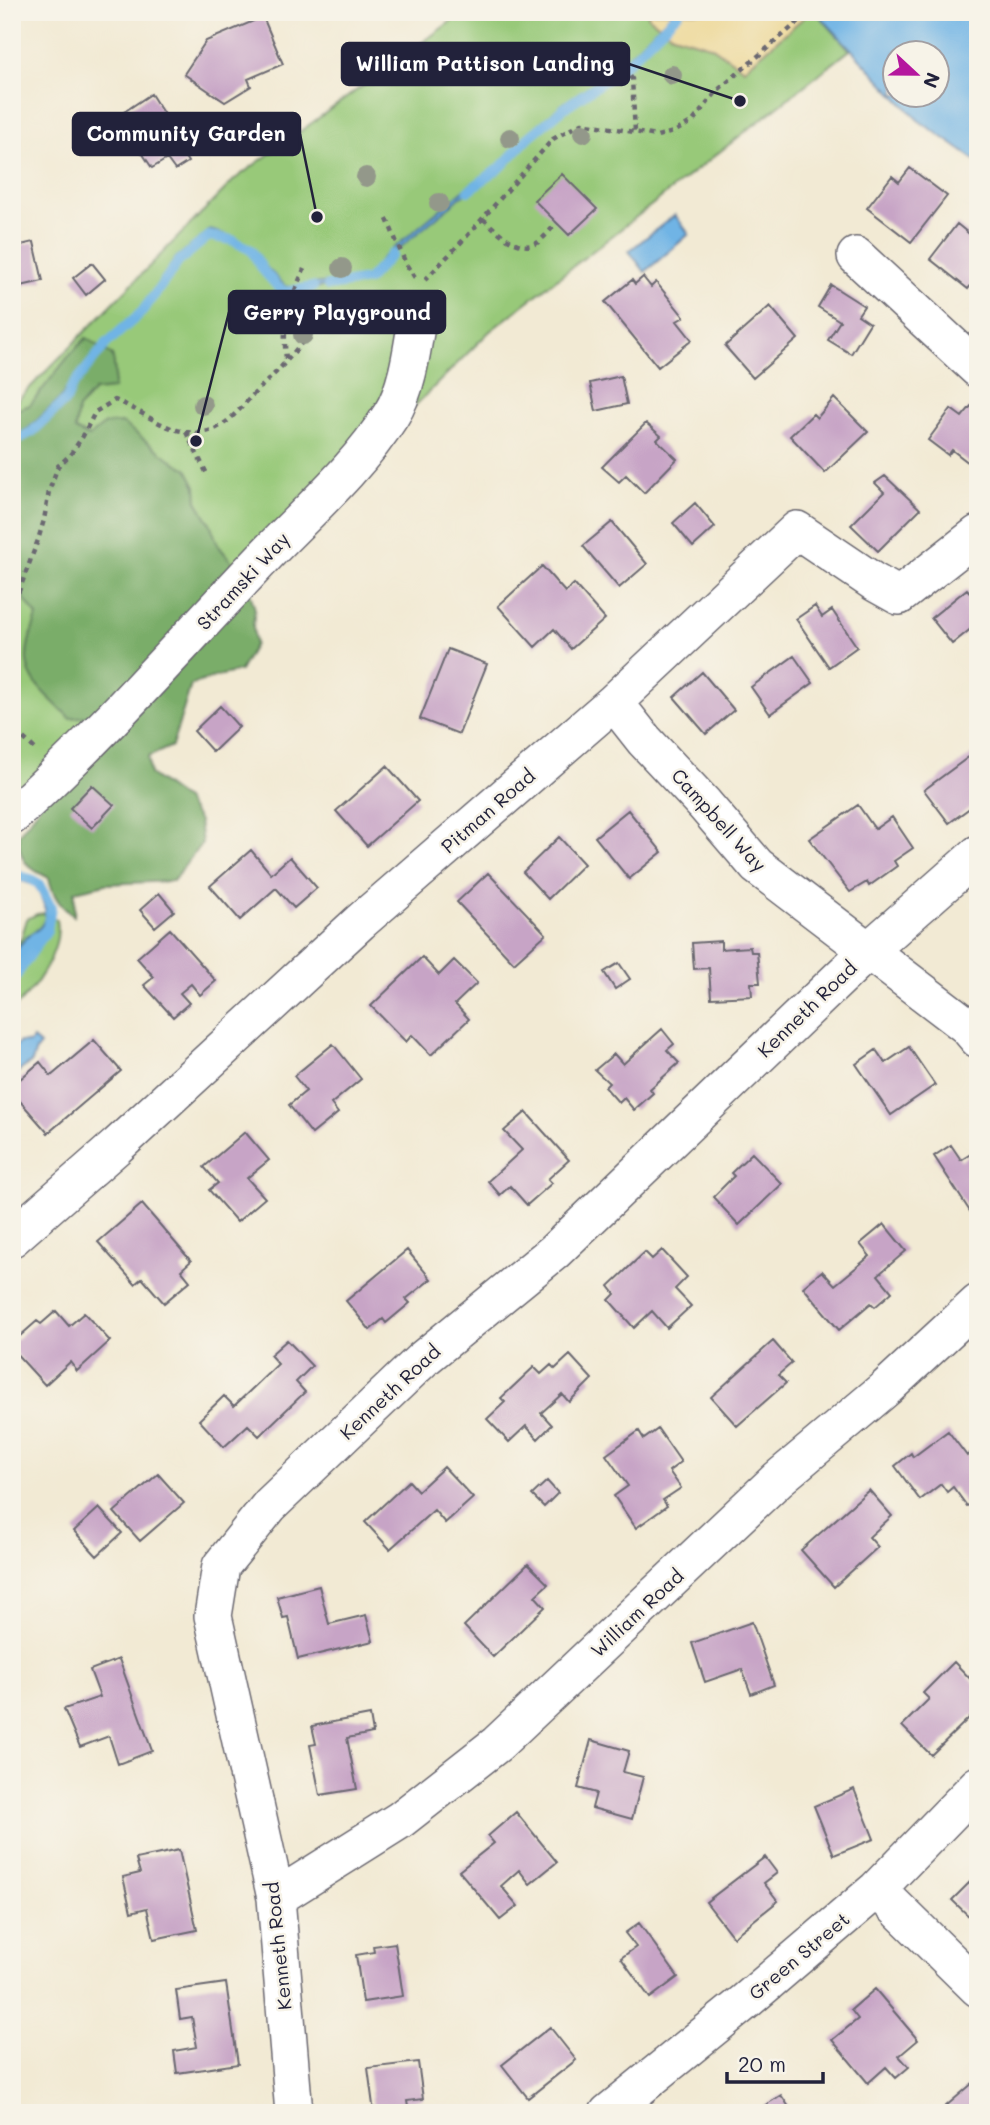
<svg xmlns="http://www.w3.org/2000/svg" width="990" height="2125" viewBox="0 0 990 2125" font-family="Mali,sans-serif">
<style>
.green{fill:#98c979;stroke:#5d765a;stroke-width:2}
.forest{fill:#7aad69;stroke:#4e6852;stroke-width:2}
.sand{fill:#eeda9e;stroke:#887e6c;stroke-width:2}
.water{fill:#6fb4e5;stroke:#486b90;stroke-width:2;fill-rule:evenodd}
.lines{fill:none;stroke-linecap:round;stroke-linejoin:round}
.stream{stroke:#6fb4e5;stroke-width:10}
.building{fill:#c7a4c6}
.minor-casing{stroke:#6b6871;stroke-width:40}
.path{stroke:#6b6871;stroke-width:4.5;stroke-dasharray:5 5;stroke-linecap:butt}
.minor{stroke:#fff;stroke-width:37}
.tree{fill:#93988a}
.labels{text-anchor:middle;stroke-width:5;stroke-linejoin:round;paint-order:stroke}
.street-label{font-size:19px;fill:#22223b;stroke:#f7f3e8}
.leader{fill:none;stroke:#22223b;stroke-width:2.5}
.callout-dot{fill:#22223b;stroke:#f7f3e8;stroke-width:2.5}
.callout{fill:#22223b;stroke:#22223b;stroke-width:2.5}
.callout-label{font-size:21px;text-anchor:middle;font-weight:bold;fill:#fff}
</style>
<rect width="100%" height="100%" fill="#f7f3e8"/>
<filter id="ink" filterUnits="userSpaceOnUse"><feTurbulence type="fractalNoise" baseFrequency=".0143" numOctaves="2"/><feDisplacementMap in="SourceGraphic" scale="14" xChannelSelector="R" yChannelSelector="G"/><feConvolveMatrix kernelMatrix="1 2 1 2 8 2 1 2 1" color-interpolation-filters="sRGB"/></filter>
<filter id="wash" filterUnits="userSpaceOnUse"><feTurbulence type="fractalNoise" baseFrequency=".00686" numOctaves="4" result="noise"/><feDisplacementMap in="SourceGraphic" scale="28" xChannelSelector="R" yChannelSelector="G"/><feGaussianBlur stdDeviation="1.57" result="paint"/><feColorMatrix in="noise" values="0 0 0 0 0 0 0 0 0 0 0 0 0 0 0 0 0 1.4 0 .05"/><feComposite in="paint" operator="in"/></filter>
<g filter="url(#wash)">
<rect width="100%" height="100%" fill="#f2ead4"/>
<path class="green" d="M464 12H647L649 17 673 35 711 46 744 69 810 12H816L850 50 489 332 12 807V406L235 179Z
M46 913 57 920C63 951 34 991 12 1010V949L21 939 27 919 37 914Z"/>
<path class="forest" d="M86 338 112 355C116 367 115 377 113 389L94 391 78 409 75 430 89 437 105 424 122 423 173 461 187 469 196 486 197 501 210 523 218 545 236 567 250 593 255 609 253 626 255 644 240 671 214 677 191 685 172 746 148 757 150 774 185 800 199 821 202 843 173 881 106 884 75 891 74 916C60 906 52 895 49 878 26 866 20 863 18 835L35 813 92 716 70 718C54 702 28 684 27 660 26 645 33 629 37 616L23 597 12 594V412L30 405 69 356Z"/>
<path class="sand" d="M647 12H810L744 69 711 46 673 35 649 17Z"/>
<path class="water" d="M673 12H679L620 70 568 105 529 137 501 167 469 190 384 261 368 280 285 292 277 286 263 270 251 250 232 240 209 236 179 261 142 312 107 343 71 388 67 399 32 432 12 442V438L29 428 62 397 68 386 105 340 139 310 176 258 210 230 234 237 254 248 265 266 286 287 367 278 382 258 467 187 499 164 527 134 565 102 616 68Z
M816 12H978V162L918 120ZM895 52H937V94H895Z
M675 215 689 234 645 272 629 251Z
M12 874 31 879 39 884 50 906V911L47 930 12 983V953C18 947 23 941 29 935 31 932 36 931 38 929 53 916 42 899 35 885L12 878Z
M33 1039 40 1045 36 1050 32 1062 12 1076V1049L20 1042 30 1043Z"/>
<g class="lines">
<path class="stream" d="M468 191 501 167 529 137 568 105 620 70 679 12
M328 286 368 280 392 254
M12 442 32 432 67 399 71 388 107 343 142 312 179 261 209 236 232 240 251 250 263 270 277 286 285 292 313 287
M12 874 31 879 39 884 51 907 47 930 16 976"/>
</g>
<g id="blocks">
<path class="building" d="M263 17 283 64 248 79 251 86 225 102 184 74 206 41Z
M151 94 184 146 180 149 188 162 175 170 167 159 152 168 118 116Z
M910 168 947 196 911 242 867 208 892 176 899 182Z
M562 174 597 209 569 235 534 200Z
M957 224 978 241V276L968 289 930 259Z
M34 242 43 281 12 288V247Z
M92 263 105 279 86 295 73 278Z
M643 277 651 287 656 282 684 317 677 321 692 340 658 367 605 302 632 280 635 284Z
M831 285 864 306 858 315 870 323 851 354 828 340 840 321 818 307Z
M770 306 798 339 753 378 725 346Z
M621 376 627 404 596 411 590 383Z
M834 398 868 432 825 473 790 436 813 414 817 418Z
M971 406 978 411V470L952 450 948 455 928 440 951 409 962 417Z
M646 423 661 436 657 440 677 459 644 493 626 475 619 482 602 467Z
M885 476 920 509 878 551 851 525 884 492 875 483Z
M695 503 715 527 693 547 673 523Z
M612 522 647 564 619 588 583 546Z
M542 566 565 592 574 584 605 619 571 649 554 629 535 647 498 606Z
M967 589 978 602V623L952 644 931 618Z
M815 606 822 617 832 610 857 647 829 667 796 619Z
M448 649 487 664 459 734 420 719Z
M794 656 813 683 770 714 751 687Z
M702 672 734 710 706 734 674 697Z
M220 706 239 727 213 752 194 731Z
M978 750V802L949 823 924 790Z
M387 766 418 801 367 846 336 811Z
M92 785 114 805 92 828 70 808Z
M858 805 875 829 892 817 913 848 894 861 897 866 869 886 867 882 850 892 809 839Z
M628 810 662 852 629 879 595 837Z
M559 837 584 864 548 899 523 872Z
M251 850 271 874 290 857 317 888 294 908 276 888 240 920 210 886Z
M488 873 546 934 514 963 457 902Z
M159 893 174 911 155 927 140 910Z
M170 929 216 981 200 995 191 984 180 993 189 1003 173 1017 144 985 154 977 137 958Z
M721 941V949L750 947 751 952H757L760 983H751L752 996 711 998 709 968 694 969 692 943Z
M422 957 439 975 454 960 477 983 455 1004 469 1019 431 1055 412 1035 406 1042 371 1006Z
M619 963 630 979 615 989 604 972Z
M662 1029 674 1044 667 1050 679 1063 650 1089 653 1093 634 1110 624 1098 619 1103 605 1087 609 1083 595 1070 614 1054 623 1064Z
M94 1040 121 1071 48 1133 12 1092V1086L40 1062 51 1076Z
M333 1044 361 1079 331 1104 338 1113 312 1134 289 1105 306 1091 294 1076Z
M909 1047 935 1085 891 1115 856 1064 876 1050 885 1063Z
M526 1112 569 1160 548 1179 552 1183 527 1205 510 1186 500 1195 488 1181 522 1150 504 1131Z
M245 1132 269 1160 247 1178 265 1198 237 1222 209 1190 218 1183 204 1167Z
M951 1145 961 1160 974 1152 978 1157V1209L971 1213 934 1156Z
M752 1153 782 1184 739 1225 713 1197 734 1176 731 1173Z
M142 1204 191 1261 181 1270 190 1281 164 1303 142 1278 135 1284 98 1242Z
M884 1224 906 1251 878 1275 892 1292 875 1307 871 1303 839 1330 803 1287 822 1271 835 1285 870 1256 860 1244Z
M407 1250 431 1279 406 1299 410 1303 386 1323 383 1319 370 1330 346 1301Z
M662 1250 687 1277 675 1289 691 1306 667 1328 652 1311 634 1328 609 1300 615 1294 609 1286 645 1252 652 1259Z
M56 1311 69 1326 84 1313 110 1341 77 1371 70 1362 45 1385 12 1349V1343L37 1321 41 1324Z
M287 1340 312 1366 296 1382 305 1392 259 1436 248 1425 224 1447 199 1420 224 1396 234 1406 278 1364 270 1355Z
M773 1341 792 1363 778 1375 786 1383 737 1426 711 1397Z
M570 1355 592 1379 569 1402 562 1394 541 1413 552 1425 538 1439 526 1426 509 1442 487 1419 505 1402 501 1398 534 1367 541 1374 551 1365 555 1369Z
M658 1429 681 1462 669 1471 681 1488 663 1500 667 1506 636 1528 614 1496 628 1486 606 1455 639 1431 644 1439Z
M948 1431 967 1456 973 1450 978 1456V1499L967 1506 953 1487 947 1492 941 1484 920 1500 895 1466 911 1453 913 1457Z
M444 1467 473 1498 445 1523 434 1510 390 1549 365 1522 409 1481 418 1491Z
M158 1474 184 1503 140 1541 114 1512Z
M547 1481 558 1493 544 1507 532 1495Z
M869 1490 892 1516 869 1537 878 1547 834 1587 801 1550Z
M99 1508 122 1533 97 1556 74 1531Z
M528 1564 548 1584 535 1596 545 1607 493 1657 464 1626Z
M319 1586 329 1624 366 1615 373 1641 298 1659 288 1617 283 1618 277 1597Z
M752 1622 774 1685 751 1694 742 1669 705 1682 692 1643Z
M119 1659 152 1751 118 1764 109 1736 80 1747 64 1709 100 1697 90 1670Z
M954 1662 978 1687V1717L976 1718 973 1714 931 1755 902 1726 929 1699 923 1693Z
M370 1715 373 1733 347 1738 357 1789 320 1795 310 1745 316 1744 312 1726Z
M591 1740 629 1751 623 1772 643 1777 632 1819 592 1808 596 1793 578 1788Z
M854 1789 874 1839 834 1855 814 1806Z
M516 1812 557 1862 530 1884 519 1870 501 1886 518 1906 500 1920 459 1871 494 1843 488 1836Z
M179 1850 197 1930 154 1939 147 1908 131 1912 123 1877 140 1873 136 1859Z
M765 1857 777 1873 764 1883 778 1901 733 1937 706 1902Z
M978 1874V1925L952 1900Z
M639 1923 678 1977 650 1998 621 1958 636 1947 625 1933Z
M395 1943 403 1996 363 2002 356 1955 374 1952 373 1946Z
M226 1983 238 2064 177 2073 174 2051 197 2047 192 2017 180 2019 176 1990Z
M875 1989 918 2040 899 2056 909 2067 896 2078 886 2067 868 2083 832 2040 858 2019 851 2010Z
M550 2027 576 2060 528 2098 502 2065Z
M418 2062 423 2099 407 2101 409 2113H374L368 2068Z
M974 2082 978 2086V2113H938Z
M781 2095 793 2113H753Z"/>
</g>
</g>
<g filter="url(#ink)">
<use href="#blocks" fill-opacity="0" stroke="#6b6871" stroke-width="2"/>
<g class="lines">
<defs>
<path id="minor" d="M856 256 978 369
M614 702 644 740 704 804 757 866 967 1026 978 1039
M12 816C102 735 181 644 264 557 309 510 356 470 391 415 408 389 413 343 418 313
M12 1238 117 1146 360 922 614 702 797 530 874 582 899 596 978 534
M877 1889 978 1988
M276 1898 400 1820 497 1744 778 1479 886 1388 978 1303
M294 2113 276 1898 213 1616 221 1566 270 1505 423 1359 554 1252 868 951 978 854
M608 2113 746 2001 877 1889 978 1785"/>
</defs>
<use href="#minor" class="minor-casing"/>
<path class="path" d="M614 51 632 79 635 132
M387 219 406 264 417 281
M483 219C496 229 518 254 537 243 544 238 551 229 557 223
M425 280 467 236 553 139 582 123 657 136 674 132 693 121 718 90 810 12
M286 359C282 316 288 307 304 269
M186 432 207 474
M12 600 19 591 38 540 44 520 49 491 58 466 70 455 83 436 95 412 115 400C144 411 170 437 204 432 224 429 237 412 250 398 260 387 271 378 281 367 302 345 324 309 353 296 365 291 378 294 389 299
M12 722 17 732 36 750"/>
<use href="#minor" class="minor"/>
</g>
<g class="tree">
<circle cx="672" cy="75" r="10"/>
<circle cx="583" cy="133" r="10"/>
<circle cx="510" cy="138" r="10"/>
<circle cx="366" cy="177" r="10"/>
<circle cx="439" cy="203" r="10"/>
<circle cx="342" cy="268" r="10"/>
<circle cx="303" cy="335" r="10"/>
<circle cx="203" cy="405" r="10"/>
</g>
</g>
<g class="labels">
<g class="street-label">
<text transform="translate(243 581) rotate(-47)" y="7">Stramski Way</text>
<text transform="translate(488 811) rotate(-41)" y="7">Pitman Road</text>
<text transform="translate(719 820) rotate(48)" y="7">Campbell Way</text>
<text transform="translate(807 1009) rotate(-44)" y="7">Kenneth Road</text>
<text transform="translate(390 1392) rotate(-43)" y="7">Kenneth Road</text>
<text transform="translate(637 1613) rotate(-43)" y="7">William Road</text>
<text transform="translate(278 1946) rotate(-96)" y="7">Kenneth Road</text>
<text transform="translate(799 1956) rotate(-40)" y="7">Green Street</text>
</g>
</g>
<path class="leader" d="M740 101L629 64M317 217L300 134M196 441L229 312"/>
<g class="callout-dot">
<circle cx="740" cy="101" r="7"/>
<circle cx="317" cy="217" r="7"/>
<circle cx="196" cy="441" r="7"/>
</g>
<g class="callout">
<rect x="342" y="43" width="287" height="42" rx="7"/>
<rect x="73" y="113" width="227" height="42" rx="7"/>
<rect x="229" y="291" width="216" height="42" rx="7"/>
</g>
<g class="callout-label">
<text x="485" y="71">William Pattison Landing</text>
<text x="186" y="141">Community Garden</text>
<text x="337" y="320">Gerry Playground</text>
</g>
<rect width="990" height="2125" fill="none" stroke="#f7f3e8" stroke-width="42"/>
<g transform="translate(916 74) rotate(112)"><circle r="33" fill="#f7f3e8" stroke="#a29fa3" stroke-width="2"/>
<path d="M0-5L12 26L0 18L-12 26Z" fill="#b5179e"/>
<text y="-10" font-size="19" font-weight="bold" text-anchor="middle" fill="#22223b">N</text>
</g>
<path d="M727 2072v10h96v-10" fill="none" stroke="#22223b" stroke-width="3.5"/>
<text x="738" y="2072" font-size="21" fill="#22223b" stroke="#f7f3e8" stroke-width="5" paint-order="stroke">20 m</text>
</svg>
